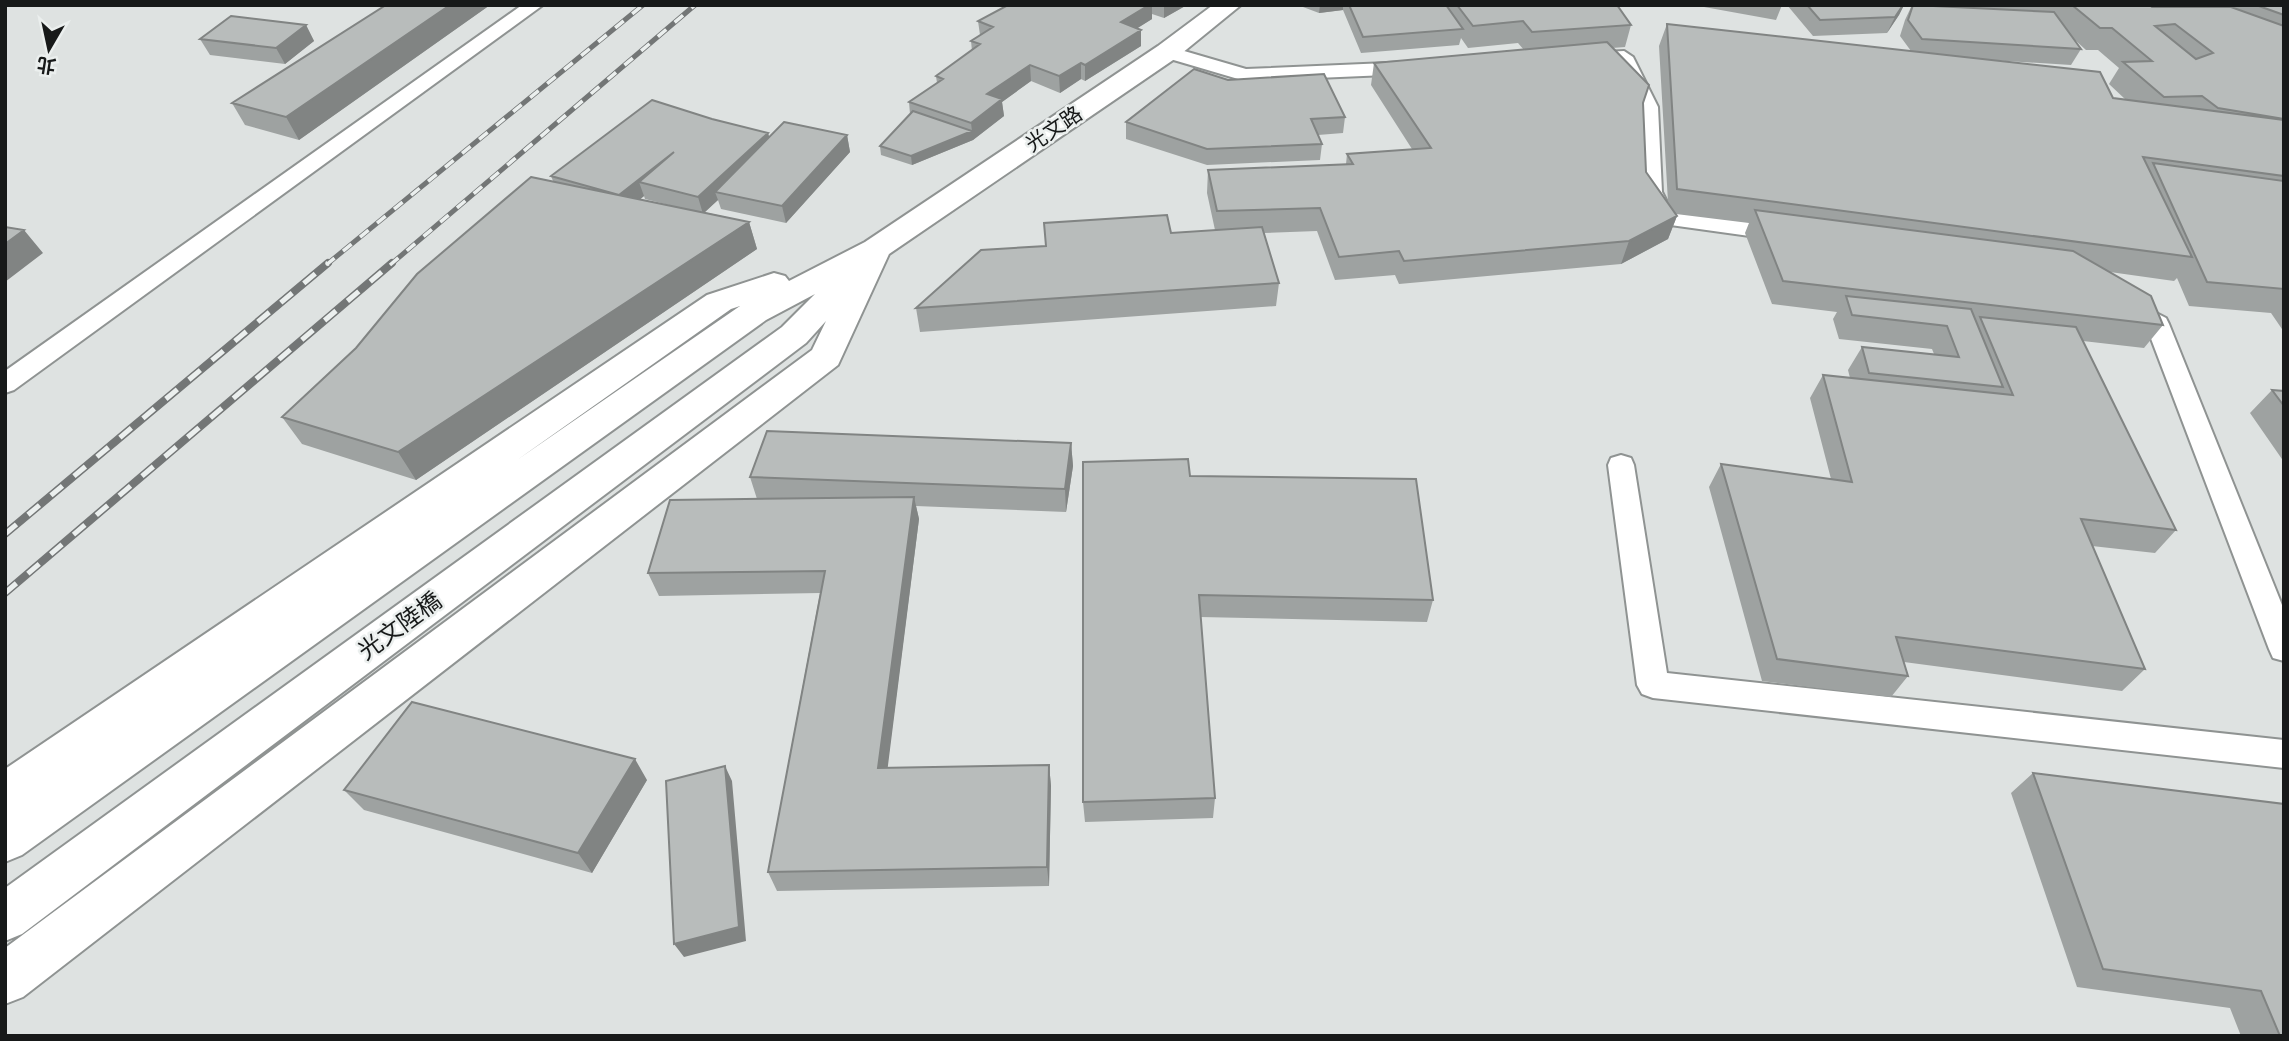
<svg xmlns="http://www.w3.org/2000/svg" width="2289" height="1041" viewBox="0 0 2289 1041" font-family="Poppins,'Noto Sans TC',sans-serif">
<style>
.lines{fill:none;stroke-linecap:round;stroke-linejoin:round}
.lane-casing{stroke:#8f9392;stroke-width:4}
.secondary-casing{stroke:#8f9392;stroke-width:4}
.lane{fill:#fff;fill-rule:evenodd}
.secondary{fill:#fff;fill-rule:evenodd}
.rail-far1-casing{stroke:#737676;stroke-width:5}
.rail-casing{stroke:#737676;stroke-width:8}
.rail-far1{stroke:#ebefee;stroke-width:3.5;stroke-dasharray:11;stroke-linecap:butt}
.rail{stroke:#ebefee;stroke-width:5;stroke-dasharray:15;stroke-linecap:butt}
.wall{fill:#9ea2a1;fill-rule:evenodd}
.shaded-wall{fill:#818483}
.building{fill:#b8bcbb;stroke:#818483;stroke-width:2;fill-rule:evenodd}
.labels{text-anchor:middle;stroke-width:5;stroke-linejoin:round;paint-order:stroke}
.far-street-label{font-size:21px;fill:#171919;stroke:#ebefee}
.street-label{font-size:24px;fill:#171919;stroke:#ebefee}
</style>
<rect width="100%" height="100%" fill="#dee2e1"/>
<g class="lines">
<defs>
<path id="lane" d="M522 5H543L14 390 5 393V371Z
M1167 46 1246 69 1410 62 1420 68 1410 74 1245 81 1160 56 1158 52 1160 48Z
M1624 51 1633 57 1658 107 1662 192 1672 212 1785 227 1793 229 1796 234 1793 239 1785 241 1656 223 1640 192 1638 107 1617 63 1584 65 1574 59 1584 53Z
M2131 300 2166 318 2169 324 2284 610V661L2273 658 2269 649 2147 328 2123 313 2119 308 2123 303Z
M1621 455 1631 458 1634 465 1667 673 2284 740V768L1653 698 1642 694 1637 685 1608 465 1611 458Z"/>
<path id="secondary" d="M1213 5H1241L1176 58 889 254 838 365 23 997 5 1004V948L812 350 826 321 806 343 22 934 5 941V888L782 327 815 294 766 320 22 855 5 862V769L707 295 774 273 785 276 789 281 865 242 1158 46ZM740 306 517 460 731 309Z"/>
</defs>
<use href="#lane" class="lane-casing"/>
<use href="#secondary" class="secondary-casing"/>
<use href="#lane" class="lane"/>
<use href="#secondary" class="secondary"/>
<defs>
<path id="rail-far1" d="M326 265 643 5
M390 265 695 5"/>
<path id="rail" d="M5 534 328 263
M5 593 392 263"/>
</defs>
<use href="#rail-far1" class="rail-far1-casing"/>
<use href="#rail" class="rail-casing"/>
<use href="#rail-far1" class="rail-far1"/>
<use href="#rail" class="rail"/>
</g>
<path class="wall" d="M386 5H490L299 140 245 125 232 103Z
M1008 5H1187L1164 18 1152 14V19L1137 28 1141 46 1085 81 1081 79 1060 93 1031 81 1002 102 1004 116 973 140 912 165 881 155 880 146 910 114 909 102 937 83 936 76 972 51 971 41 980 35 978 21Z
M1303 5H1617L1631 25 1625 47 1612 48 1643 104 1646 172 1668 202 1659 46 1667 24 1911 51 1900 36 1905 20 1912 5H2150L2152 7H2218L2215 5H2284V332L2271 313 2189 306 2177 278 2174 281 2110 272 2163 325 2144 348 2083 341 2176 530 2155 553 2092 546 2145 669 2122 691 1904 662 1908 676 1891 697 1762 681 1709 487 1721 464 1831 479 1810 398 1823 375 1850 378 1848 370 1862 347 1934 354 1932 349 1839 339 1833 319 1837 312 1772 304 1745 233 1749 223 1676 214 1677 216 1668 239 1621 264 1399 284 1395 275 1335 280 1317 231 1264 233 1279 283 1276 306 920 332 916 308 1046 246 1171 233 1215 230 1207 193 1208 170 1346 164 1347 154 1412 149 1371 85 1374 63 1524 50 1518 43 1468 48 1461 38 1459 45 1361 53 1343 10 1319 13 1303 7ZM2075 40 2086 50H2098L2119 68 2109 84 2126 100 2113 98 1990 60 2071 65 2081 49Z
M1693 5H1782L1776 20Z
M1787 5H1904L1899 15 1887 33 1813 36Z
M306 25 314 41 285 64 210 55 200 39Z
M1345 117 1343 133 1318 135 1322 144 1320 160 1207 165 1126 139V122Z
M712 119 768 133 769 137 847 135 850 152 786 223 721 209 718 200 704 212 749 222 757 249 416 480 302 444 282 417 356 348 553 181 551 176ZM644 196 645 199 673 206 640 199Z
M2272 390 2284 391V462L2250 413Z
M1071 443 1073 466 1066 512 916 506 919 519 887 768 1049 765 1051 786 1049 886 777 891 768 872 820 593 659 596 648 573 757 499 750 477Z
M1190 476 1433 600 1427 622 1200 617 1215 798 1213 818 1085 822 1083 802Z
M2033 773 2284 804V1036H2241L2230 1008 2077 987 2011 793Z
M647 780 592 873 364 810 344 790Z"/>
<path class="shaded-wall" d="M450 5H490L299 140 286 117Z
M1149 5H1152V19L1122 38 1121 22Z
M1164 5H1187L1164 18Z
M1320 5H1343V10L1319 13Z
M1903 5H1904L1899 15 1887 33 1895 17Z
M306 25 314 41 285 64 276 48Z
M1141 30V46L1085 81V65Z
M1081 63V79L1060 93 1059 76Z
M1030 65 1031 81 1002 102 1004 116 973 140 912 165 911 156 972 131 971 123 987 94Z
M768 133 773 150 715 192 718 200 703 214 698 197Z
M847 135 850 152 786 223 782 206Z
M674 152 639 182 644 196 625 212 619 195Z
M1677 216 1668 239 1621 264 1629 241Z
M749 222 757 249 416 480 398 452Z
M24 230 43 253 5 282V244Z
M1071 443 1073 466 1066 512 1065 489Z
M914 497 919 519 885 789 878 768Z
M635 759 647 780 592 873 578 853Z
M1049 765 1051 786 1049 886 1047 867Z
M725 766 732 781 746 941 684 957 674 944Z"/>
<path class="building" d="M386 5H450L286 117 232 103Z
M1008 5H1149L1121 22 1141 30 1085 65 1081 63 1059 76 1030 65 987 94 1002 99 971 123 909 102 943 79 936 76 980 44 971 41 993 27 978 21Z
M1349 5H1446L1463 29 1363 37Z
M1457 5H1617L1631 25 1532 32 1523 21 1473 26Z
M1807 5H1903L1895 17 1820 20Z
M1913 5 2054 12 2081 49 1922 39 1908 20Z
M2072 5H2150L2152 7H2231L2284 26V119L2218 108 2202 96 2164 97 2123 62 2152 61 2112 28H2100ZM2175 24 2213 53 2196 59 2155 26Z
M2256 5H2284V15Z
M231 16 306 25 276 48 200 39Z
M1667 24 2100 72 2113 98 2284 120V176L2143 157 2192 257 1677 189Z
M1607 42 1649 85 1643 103 1646 172 1677 216 1629 241 1404 261 1399 251 1339 257 1320 208 1217 211 1208 170 1353 164 1347 154 1431 148 1374 63Z
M1194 69 1228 80 1324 74 1345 117 1311 119 1322 144 1207 149 1126 122Z
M652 100 712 119 768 133 698 197 639 182 674 152 619 195 551 176Z
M913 111 972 131 911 156 880 146Z
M784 122 847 135 782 206 715 192Z
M2153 163 2284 181V289L2207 282Z
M531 177 749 222 398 452 282 417 356 348 417 274Z
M1755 210 2073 251 2151 296 2163 325 1783 281Z
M1167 215 1171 233 1262 227 1279 283 916 308 981 250 1046 246 1044 223Z
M5 227 24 230 5 244Z
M1846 296 1971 309 2003 387 1869 373 1862 347 1959 357 1947 326 1852 315Z
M1980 317 2076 327 2176 530 2081 519 2145 669 1896 637 1908 676 1777 659 1721 464 1852 482 1823 375 2013 395Z
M2272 390 2284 391V406Z
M767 431 1071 443 1065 489 750 477Z
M1188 459 1190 476 1416 479 1433 600 1199 595 1215 798 1083 802V462Z
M914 497 878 768 1049 765 1047 867 768 872 825 571 648 573 670 500Z
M412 702 635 759 578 853 344 790Z
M725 766 739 927 674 944 666 781Z
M2033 773 2284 804V1036H2280L2261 991 2103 969Z"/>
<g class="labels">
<g class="far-street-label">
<text transform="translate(1054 129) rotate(-34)" y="7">光文路</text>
</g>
<g class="street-label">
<text transform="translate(400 626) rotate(-36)" y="8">光文陸橋</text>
</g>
</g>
<rect width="2289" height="1041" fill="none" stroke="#171919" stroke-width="14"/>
<g transform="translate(49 49) rotate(189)" stroke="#ebefee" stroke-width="5" paint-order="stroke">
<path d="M0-5L12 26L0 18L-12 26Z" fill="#171919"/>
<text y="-10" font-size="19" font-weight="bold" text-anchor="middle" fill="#171919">北</text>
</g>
</svg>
